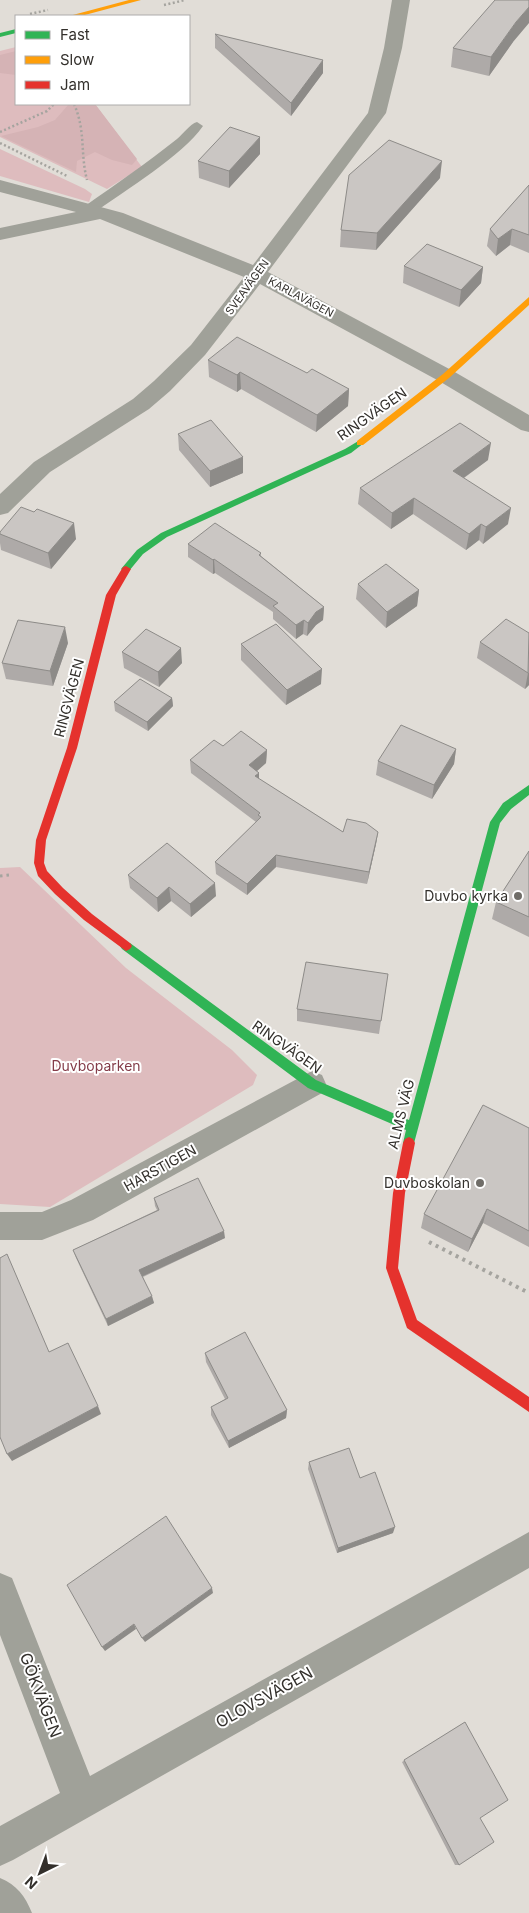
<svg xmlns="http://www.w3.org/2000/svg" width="529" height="1913" viewBox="0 0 529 1913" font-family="Inter,sans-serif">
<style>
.green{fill:#debcbe}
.forest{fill:#d5b3b5}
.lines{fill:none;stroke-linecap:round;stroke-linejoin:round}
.path-far2{stroke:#a5a49f;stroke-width:2.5;stroke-dasharray:2 2.5;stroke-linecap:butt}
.path-far1{stroke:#a5a49f;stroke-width:3;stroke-dasharray:2.5 4;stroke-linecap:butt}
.path{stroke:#a5a49f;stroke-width:4;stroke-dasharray:3 4.5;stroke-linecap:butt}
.lane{fill:#a0a199;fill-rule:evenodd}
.street{fill:#a0a199;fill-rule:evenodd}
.fast{fill:#30b455;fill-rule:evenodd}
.slow{fill:#ff9f0a;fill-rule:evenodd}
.jam{fill:#e5322d;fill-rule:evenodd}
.wall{fill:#aeaaa8}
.shaded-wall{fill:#8d8b88}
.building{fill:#cac6c3;stroke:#8d8b88}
.poi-dot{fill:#706d68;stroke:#fff;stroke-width:2}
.labels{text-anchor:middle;stroke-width:4;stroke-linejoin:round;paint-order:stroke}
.far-street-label{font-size:11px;fill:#33302c;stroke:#fff}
.street-label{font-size:14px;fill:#33302c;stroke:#fff}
.poi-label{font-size:14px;fill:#33302c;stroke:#fff;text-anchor:end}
.park-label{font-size:14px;fill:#843c49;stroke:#fff}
.near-street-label{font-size:16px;fill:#33302c;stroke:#fff}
</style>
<rect width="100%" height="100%" fill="#e1ddd7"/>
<path class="green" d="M16 47V104H95L142 167 107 189 0 137V51Z
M0 149 85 189 92 194 89 202 0 176Z
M20 867 126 968 232 1050 257 1075 253 1085 50 1207 0 1204V868Z"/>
<path class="forest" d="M16 51V75L0 73V55Z
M69 104H95L137 159 132 165 112 160 95 152 77 161 76 172 1 136 38 127 55 120Z"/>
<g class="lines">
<path class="path-far2" d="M164 5 185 0
M30 14 48 10
M74 104C86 131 80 153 87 180
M0 132 47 111 54 104
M0 143 67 176"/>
<path class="path-far1" d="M0 876 9 875"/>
<path class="path" d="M429 1242 529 1293"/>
<path class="lane" d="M197 122 203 126C182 156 126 190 95 212H85L83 209 85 206C116 184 147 163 177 139 183 134 190 124 197 122Z"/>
<path class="street" d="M392 0H410L402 48 386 113 268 272 453 371 529 415V432L521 430 439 381 260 284 205 355 170 391 149 409 50 472 8 513 0 515V494L34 462 133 399 154 381 191 345 244 277 100 219 0 240V228L76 212 0 192V180L123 213 253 265 368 113 384 48Z
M312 1071 322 1075 326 1084 322 1093 93 1220 42 1240H0V1212H42L71 1200Z
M529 1532V1568L13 1860 0 1866V1826L60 1793 0 1635V1573L12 1578 90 1776Z
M0 1878C17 1885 25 1896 32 1913H0Z"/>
<path class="fast" d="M16 29V33L0 37V33Z
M360 440 364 443 351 453 167 537 143 554 129 571H123L121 569 137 550 161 533 345 449Z
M529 785V795L511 809 500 823 413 1147 409 1149 405 1147 403 1143 406 1130 308 1088 122 949 120 946 122 943H130L316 1080 409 1120 490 822 503 803Z"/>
<path class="slow" d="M129 0H141L81 16H69Z
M529 297V305L449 378 363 445H357V441L443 374Z"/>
<path class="jam" d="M126 566 131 569 116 595 77 748 46 840 44 863 47 871 63 888 92 914 130 943 132 946 130 949 126 951 84 920 55 894 38 876 34 863 36 840 67 748 106 595 123 567Z
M409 1137 413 1139 415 1143 405 1193 398 1268 417 1320 529 1397V1412L407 1328 386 1268 393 1193 403 1143 405 1139Z"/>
</g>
<path class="wall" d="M215 34 323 73 291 116 215 48Z
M513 42 489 76 451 67 453 48Z
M260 154 229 188 199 178 198 161Z
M440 178 376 250 340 247 341 230Z
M529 185V253L510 245 496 256 487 246 490 229Z
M404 266 483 267 481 283 459 307 403 283Z
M208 360 307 373 349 389 348 406 316 432 241 389 237 392 209 377Z
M178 434 243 473 210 487 179 450Z
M488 460 464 478 508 524 483 544 479 540 466 550 413 514 391 529 358 504 360 488Z
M0 532 76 539 51 569 1 550 0 543Z
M188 544 261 553V556L324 607 323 620 316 625 307 636 303 634 296 639 273 619V612L215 573 213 574 188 557Z
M358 584 419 590 417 606 386 628 356 599Z
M529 633V685L525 689 477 658 480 642Z
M68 643 53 686 6 679 2 663Z
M241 644 321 684 286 705 241 660Z
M122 652 182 663 159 687 124 668Z
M172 698 173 706 148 731 115 711 114 702Z
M223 746 267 750 266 763 257 771 259 773V779L343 832H378L376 844 367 884 276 867 247 895 216 874 215 862 256 822 191 773 190 760Z
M456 749 454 764 432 799 376 775 378 761Z
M529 851V937L492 919 496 902Z
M128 875 216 896 191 917 171 901 158 912 130 888Z
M388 974 379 1034 297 1021V1009Z
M529 1128V1247L483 1223 468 1252 421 1228 424 1214Z
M154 1198 225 1238 143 1277 154 1303 108 1326 76 1258 73 1250 157 1210 155 1206Z
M205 1353 287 1410 286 1418 229 1448 211 1415V1407L225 1399 206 1362Z
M309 1462 360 1478 393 1533 337 1553 308 1469Z
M465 1722 459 1865H455L402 1762Z"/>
<path class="shaded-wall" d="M529 7V23L513 42 489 76 491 57 516 22Z
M323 60V73L291 116V103Z
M260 137V154L229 188V171Z
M442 161 440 178 376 250 377 233Z
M512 229 510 245 496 256 498 239Z
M483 267 481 283 459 307 461 290Z
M240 372 241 389 237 392V375Z
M349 389 348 406 316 432 317 415Z
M491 443 488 460 451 487 453 471Z
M243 457V473L210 487V471Z
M414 498 413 514 391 529 392 513Z
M511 508 508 524 483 544 486 527Z
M74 523 76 539 51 569 48 553Z
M481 524 479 540 466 550 469 534Z
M214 559 215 573 213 574V560Z
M419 590 417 606 386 628 387 612Z
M324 607 323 620 316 625 307 636 308 623 316 612Z
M304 620 303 634 296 639V625Z
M65 627 68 643 53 686 50 671Z
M181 648 182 663 159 687 158 672Z
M322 669 321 684 286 705 287 690Z
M528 673H529V685L525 689Z
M172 698 173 706 148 731 147 722Z
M456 749 454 764 432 799 434 785Z
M267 750 266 763 249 778V765Z
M259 773V785L255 776Z
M378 832 376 844 367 884 369 872Z
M276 855V867L247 895V884Z
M215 883 216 896 191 917 190 904Z
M169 887 171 901 158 912 157 898Z
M487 1209 483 1223 468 1252 472 1239Z
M224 1231 225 1238 141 1277 139 1270Z
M152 1296 154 1303 108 1326 106 1319Z
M98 1406 101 1414 12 1461 7 1454Z
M287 1410 286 1418 229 1448 228 1441Z
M395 1527 393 1533 337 1553 338 1548Z
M212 1588 213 1593 145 1642 142 1638Z
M134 1624 136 1629 105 1651 102 1647Z"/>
<path class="building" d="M495 0H529V7L516 22 491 57 453 48Z
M215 34 323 60 291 103Z
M230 127 260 137 229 171 198 161Z
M389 140 442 161 377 233 341 230 349 175Z
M529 185V235L512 229 498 239 490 229Z
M427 244 483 267 461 290 404 266Z
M237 337 307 373 312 369 349 389 317 415 240 372 237 375 208 360Z
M211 420 243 457 210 471 178 434Z
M460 423 491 443 453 471 511 508 486 527 481 524 469 534 414 498 392 513 360 488Z
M21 507 34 512 37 509 74 523 48 553 0 534V532Z
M215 523 261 553 259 555 324 607 316 612 308 623 304 620 296 625 273 606 278 603 214 559 213 560 188 544Z
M386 564 419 590 387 612 358 584Z
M506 619 529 633 528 673 480 642Z
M18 620 65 627 50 671 2 663Z
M276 624 322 669 287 690 241 644Z
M146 629 181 648 158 672 122 652Z
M140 679 172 698 147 722 114 702Z
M401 725 456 749 434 785 378 761Z
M241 731 267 750 249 765 259 773 255 776 343 832 347 819 366 823 378 832 369 872 276 855 247 884 215 862 261 817 258 815 260 813 190 760 214 740 223 746Z
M167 843 215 883 190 904 169 887 157 898 128 875Z
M529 851V917L496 902Z
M306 962 388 974 381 1021 297 1009Z
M483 1105 529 1128V1231L487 1209 472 1239 424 1214Z
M198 1178 224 1231 139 1270 152 1296 106 1319 73 1250 159 1210 154 1198Z
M7 1254 49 1352 68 1343 98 1406 7 1454 0 1437V1258Z
M245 1332 287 1410 228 1441 211 1407 228 1398 205 1353Z
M349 1448 360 1478 375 1472 395 1527 338 1548 309 1462Z
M166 1516 212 1588 142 1638 134 1624 102 1647 67 1585Z
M465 1722 508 1800 480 1818 494 1842 459 1865 404 1760Z"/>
<g class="poi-dot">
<circle cx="518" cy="896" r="5"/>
<circle cx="480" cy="1183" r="5"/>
</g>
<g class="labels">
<g class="far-street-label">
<text transform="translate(247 287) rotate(-54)" y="4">SVEAVÄGEN</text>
<text transform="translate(301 297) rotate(28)" y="4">KARLAVÄGEN</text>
</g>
<g class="street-label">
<text transform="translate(372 414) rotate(-35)" y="5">RINGVÄGEN</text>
<text transform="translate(69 698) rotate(-75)" y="5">RINGVÄGEN</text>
<text transform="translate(287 1047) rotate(35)" y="5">RINGVÄGEN</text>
<text transform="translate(401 1114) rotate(-76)" y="5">ALMS VÄG</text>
<text transform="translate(160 1168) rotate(-29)" y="5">HARSTIGEN</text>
</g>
<g class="poi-label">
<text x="508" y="901">Duvbo kyrka</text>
<text x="470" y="1188">Duvboskolan</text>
</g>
<g class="park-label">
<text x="96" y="1071">Duvboparken</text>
</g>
<g class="near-street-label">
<text transform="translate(41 1695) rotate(69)" y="6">GÖKVÄGEN</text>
<text transform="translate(264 1697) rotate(-29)" y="6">OLOVSVÄGEN</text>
</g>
</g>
<rect x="15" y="15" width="175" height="90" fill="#ffffff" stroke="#adacab"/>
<rect x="25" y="31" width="25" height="8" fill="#30b455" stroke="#adacab"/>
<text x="60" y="40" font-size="15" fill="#33302c">Fast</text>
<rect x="25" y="56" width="25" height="8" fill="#ff9f0a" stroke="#adacab"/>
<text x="60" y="65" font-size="15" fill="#33302c">Slow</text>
<rect x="25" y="81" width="25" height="8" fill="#e5322d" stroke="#adacab"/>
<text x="60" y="90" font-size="15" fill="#33302c">Jam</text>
<g transform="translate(40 1873) rotate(222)" stroke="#ffffff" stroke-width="4" paint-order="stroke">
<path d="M0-4L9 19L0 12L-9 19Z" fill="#33302c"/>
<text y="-8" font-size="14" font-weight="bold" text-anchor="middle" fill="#33302c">N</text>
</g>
</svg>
